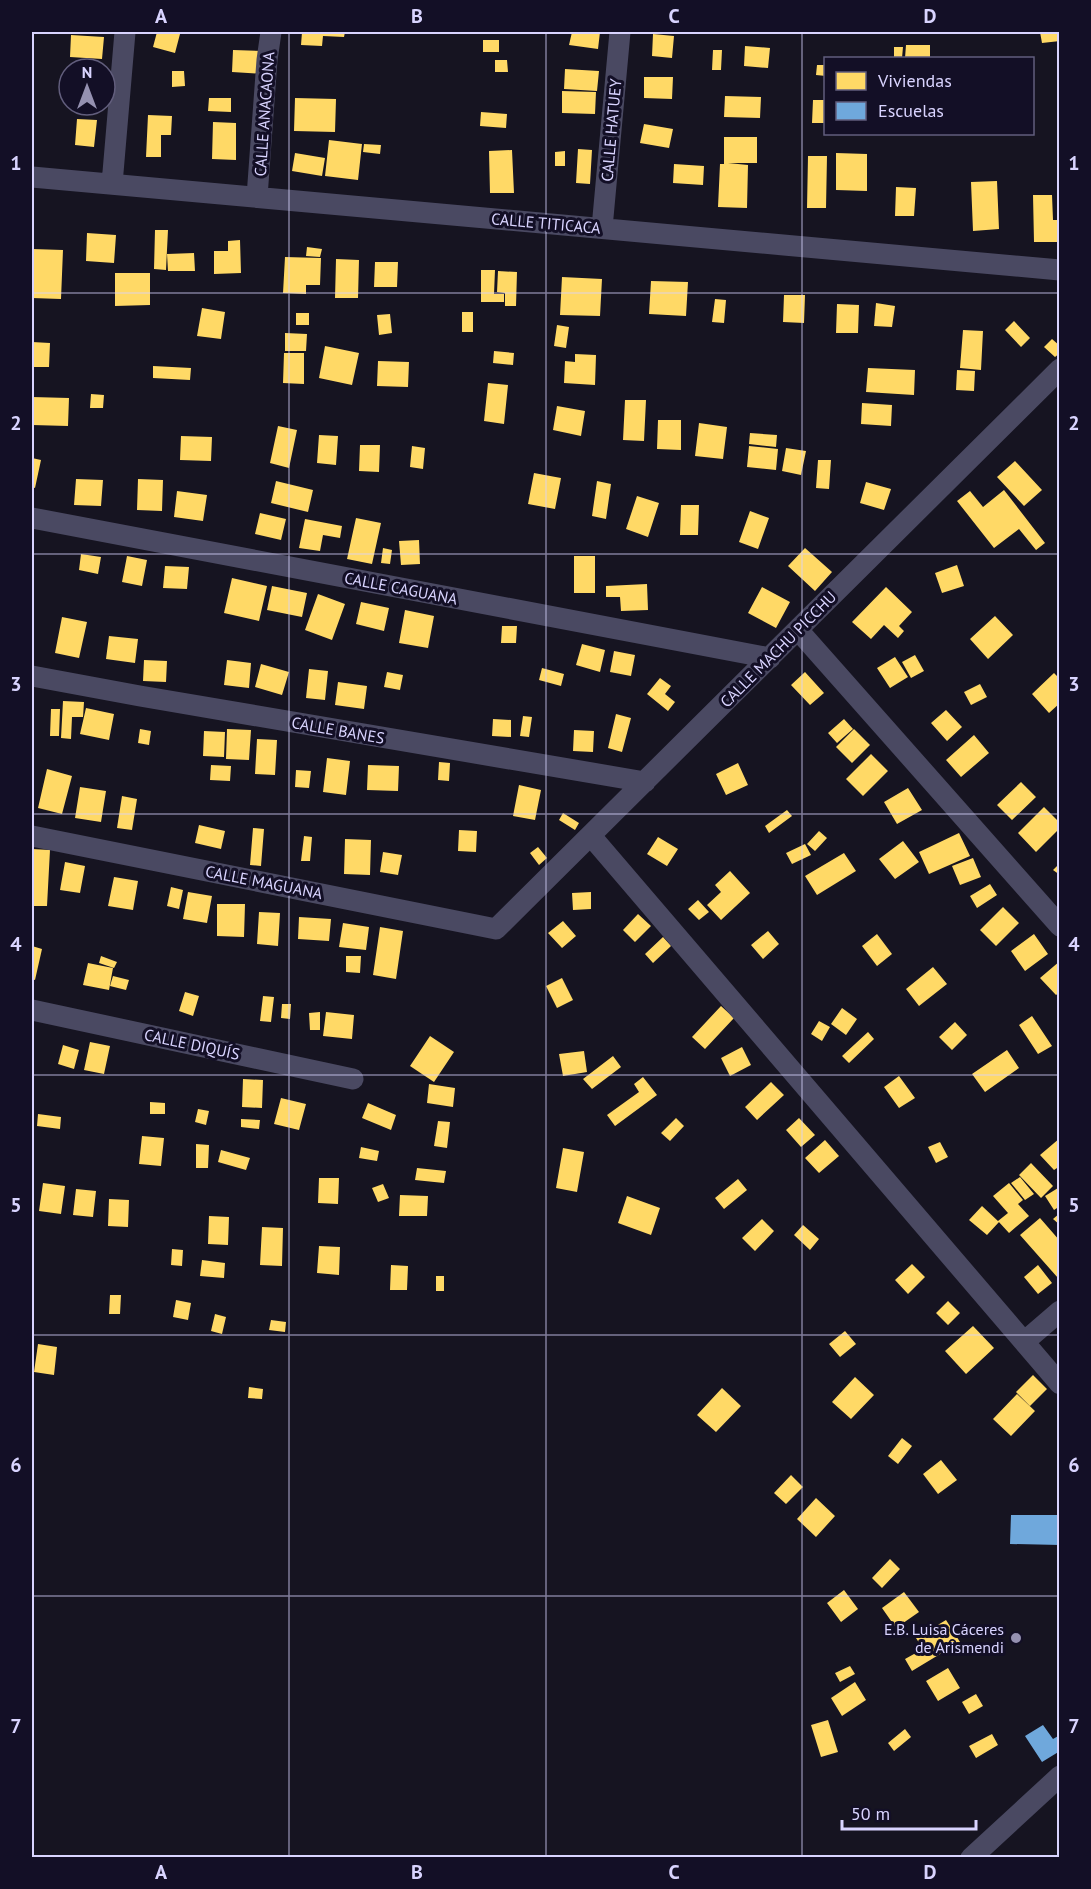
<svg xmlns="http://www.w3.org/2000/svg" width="1091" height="1889" viewBox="0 0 1091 1889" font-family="'PT Sans',sans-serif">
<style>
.homes{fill:#ffd966}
.schools{fill:#6fa8dc}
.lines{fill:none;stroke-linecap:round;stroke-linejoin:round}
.minor{stroke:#4a4962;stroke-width:21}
.grid{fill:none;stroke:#d9d4ff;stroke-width:1.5;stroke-opacity:0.55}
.poi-dot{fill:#9591b1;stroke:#130f26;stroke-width:2}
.labels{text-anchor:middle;stroke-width:6;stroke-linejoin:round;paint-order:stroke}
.street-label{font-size:16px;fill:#d9d4ff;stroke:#130f26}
.poi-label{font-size:16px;fill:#d9d4ff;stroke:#130f26;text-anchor:end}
.neatline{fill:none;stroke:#d9d4ff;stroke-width:2}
.grid-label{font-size:20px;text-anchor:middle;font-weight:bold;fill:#d9d4ff}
</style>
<rect width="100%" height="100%" fill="#161421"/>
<path class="homes" d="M157 32 180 34 175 53 153 47Z
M302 32H345L344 37 323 36 322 46 301 45Z
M572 32H600L598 49 569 45Z
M1040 32H1060V41L1042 43Z
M653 34 674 36 672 58 652 56Z
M71 35 104 37 102 59 70 57Z
M483 40H499V52H483Z
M906 45H930V58H905Z
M745 46 770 48 768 68 744 66Z
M894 47H903L902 58H894Z
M233 50 266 51 265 74 232 72Z
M713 50H722L721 70H712Z
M495 60H507L508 72H495Z
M817 65H826V76L816 75Z
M565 69 599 71 597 91 564 89Z
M172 71H184L185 86 172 87Z
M644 77H673L672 99 644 98Z
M562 91 596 92 595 114 562 113Z
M725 96 761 97 760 118 724 117Z
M209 98H231V112L208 111Z
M295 98 336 99 335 132 294 131Z
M813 100H826V123H812Z
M481 112 507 114 506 128 480 126Z
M148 115 172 116 171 135H161V157H146Z
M77 119 97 120 94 147 75 145Z
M213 122 236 123V160L212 159Z
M644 124 673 129 669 148 640 143Z
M724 137H757V163H728L748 165 747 208 718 207 720 164H724Z
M329 140 362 144 358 180 325 176Z
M364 144 381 145 380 154 363 152Z
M578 149 592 150 590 184 576 183Z
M512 150 514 193H490L489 151Z
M565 151V166H555V152Z
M295 153 325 158 322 176 292 171Z
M836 153 867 154V191L836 190Z
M808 156H827L826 208H807Z
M674 164 704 166 703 185 673 183Z
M997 181 999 229 973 231 971 182Z
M896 187 916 188 914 216H895Z
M1033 195H1052L1053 220H1060V242H1034Z
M155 230H168L166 270 154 269Z
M87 233 116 235 114 263 86 261Z
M240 240 241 273 214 274V251H228V241Z
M307 247 322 249 320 257 306 256Z
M32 249 63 250 61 299 32 298Z
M194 253 195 271H168L167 254Z
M285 257 321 258 320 285H306V294L283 293Z
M336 259 359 260 358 298H335Z
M375 262H398L397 287H374Z
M481 270H495L494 294H504V302H481Z
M498 271 517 272 516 306H505V293L497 292Z
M115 273H150V305L115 306Z
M562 277 602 279 600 316 560 315Z
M651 281 688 282 686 316 649 314Z
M784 295H805L804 323 783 322Z
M715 299 726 300 724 323 712 322Z
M876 303 895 306 892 327 874 326Z
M837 304 859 305 858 333H836Z
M202 308 225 312 221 339 197 336Z
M462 312H473V332H462Z
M296 313H309V325H296Z
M390 314 392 333 379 335 377 315Z
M1014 321 1030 338 1021 347 1005 330Z
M557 325 569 327 566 348 554 346Z
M963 330 983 331 981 370 960 368Z
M285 333 307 334 306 351H285Z
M1052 339 1060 346V353L1055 357 1044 347Z
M32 342 50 343 49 367H32Z
M325 346 359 353 352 385 319 378Z
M494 351 514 353 513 365 493 363Z
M284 353H304V384L283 383Z
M575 354 596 355 595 385 564 383 565 361 575 362Z
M378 361 409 362 408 387 377 386Z
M153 366 191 368 190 380 153 378Z
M868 368 915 370 914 395 866 392Z
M957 370 975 371 974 391 956 390Z
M488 383 508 385 504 424 484 421Z
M91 394 104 395 103 408H90Z
M32 397 69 398 68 426 32 425Z
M625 400H646L644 441 623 440Z
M862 403 892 405 891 426 861 424Z
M557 406 585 411 581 436 553 430Z
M658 420H681V450L657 449Z
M699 423 727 427 723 459 695 456Z
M278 426 297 430 289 468 270 463Z
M750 433 777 435 776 447 749 444Z
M319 435 338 436 336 465 317 463Z
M181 436 212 437 211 461 180 460Z
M360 445H380L379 472 359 471Z
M412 446 425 448 423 469 410 467Z
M749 446 778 449 776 470 747 467Z
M786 448 806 451 801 475 782 471Z
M32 458 41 460 35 488 32 487Z
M818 460H831L829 489 816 488Z
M1015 461 1042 490 1024 506 997 477Z
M534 473 561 478 555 509 528 504Z
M76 479 103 480 101 506 74 505Z
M138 479 163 480 162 511 137 510Z
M276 481 313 490 308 512 271 503Z
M597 481 611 484 606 519 592 516Z
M866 482 891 489 884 510 860 503Z
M1004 490 1045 543 1036 550 1019 529 994 548 957 501 970 491 983 507Z
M177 491 207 495 203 521 174 517Z
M637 496 659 503 648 537 626 529Z
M681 505H699L698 535H680Z
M750 511 769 518 758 549 739 542Z
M260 513 286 519 281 540 255 534Z
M356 518 381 523 372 564 347 559Z
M305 519 342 526 340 538 323 535 320 551 299 548Z
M419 540 420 564 401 565 399 541Z
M383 548 392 550 390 564 381 563Z
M805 548 832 572 815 591 788 566Z
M81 554 101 557 98 574 79 570Z
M127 556 147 560 142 586 122 582Z
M574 556H595V593H574Z
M957 565 964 586 942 593 935 573Z
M165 566 189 567 187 589 163 588Z
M232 578 267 586 259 621 224 613Z
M647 584 648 610 621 611 620 597H606V586Z
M272 586 307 593 302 617 267 610Z
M762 587 790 602 776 628 748 613Z
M886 587 912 612 899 626 904 631 898 638 884 625 871 639 852 622Z
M318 594 345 604 332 640 305 630Z
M361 602 389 608 384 631 356 624Z
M405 610 434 616 428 648 399 643Z
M995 616 1013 635 988 659 970 639Z
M62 617 87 622 79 658 55 653Z
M502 626H517L516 643H501Z
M109 636 138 639 135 663 106 659Z
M582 644 605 650 600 672 576 665Z
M614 651 635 655 631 676 610 672Z
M915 655 924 671 911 678 902 662Z
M895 657 908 677 890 688 877 668Z
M144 660 167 661 166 682 143 681Z
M227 660 251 663 249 688 224 685Z
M261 664 289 672 282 695 255 687Z
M542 668 564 674 561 686 539 680Z
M309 669 328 671 325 700 306 698Z
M387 672 403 675 400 690 384 687Z
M805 672 824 693 810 705 791 685Z
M1054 673 1060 679V703L1049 713 1032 694Z
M660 678 671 686 665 694 675 702 668 711 647 694Z
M338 682 367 686 364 709 335 705Z
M980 684 987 697 971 705 964 692Z
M63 701 84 702 83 717H72L71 739 61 738Z
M86 708 114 714 109 740 80 734Z
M51 709H60L59 736H50Z
M946 710 962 727 947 741 931 723Z
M616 714 631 718 622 752 608 748Z
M523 716 532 717 529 737 520 736Z
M493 719 511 720V737L492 736Z
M844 719 853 729 837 743 828 733Z
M140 729 151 731 149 745 138 743Z
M227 729 251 730 249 760 226 759Z
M854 729 870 745 852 763 836 747Z
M574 730 594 731 593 752 573 751Z
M204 731 225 732 224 757 203 756Z
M974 735 989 753 961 777 946 760Z
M257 739 277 740 275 775 255 774Z
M871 754 888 771 863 796 846 779Z
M327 758 350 761 346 795 323 792Z
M439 762 450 763 449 781 438 780Z
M738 763 748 785 726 795 716 774Z
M211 765 231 766 230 781 210 780Z
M368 765 399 766 398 791 367 790Z
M47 769 72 776 62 814 38 808Z
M296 770 311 771 309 788 295 787Z
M1021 782 1036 797 1012 820 997 805Z
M519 785 541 790 535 820 513 816Z
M80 787 106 791 101 822 75 818Z
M908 788 922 810 897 824 884 802Z
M122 796 137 799 132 830 117 828Z
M1044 807 1060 823V828L1036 852 1018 833Z
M787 810 792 816 769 833 765 826Z
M563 813 579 823 575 830 559 820Z
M199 825 225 831 221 849 195 843Z
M253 828 264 829 261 866 250 865Z
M459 830 477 831 476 852 458 851Z
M819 831 827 838 815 851 807 844Z
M959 833 970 856 929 874 919 852Z
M304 836 312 837 310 861H301Z
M658 837 678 849 667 866 647 854Z
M345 839 371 840 370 875 344 874Z
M903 841 919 862 895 879 879 859Z
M805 844 811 855 792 864 786 853Z
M538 847 547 858 539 865 530 853Z
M32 849 50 850 47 906H32Z
M383 852 402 855 398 875 380 872Z
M844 853 856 871 817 895 805 876Z
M973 858 981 877 960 885 952 866Z
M65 862 85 866 80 893 60 890Z
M1060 863V875L1053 870Z
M730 871 750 893 721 920 707 905 721 892 715 885Z
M114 877 138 881 133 910 108 906Z
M990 884 997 895 977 908 970 896Z
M171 887 183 890 179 909 167 906Z
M188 892 212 896 207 923 183 919Z
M591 892V909L573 910 572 893Z
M698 900 709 912 699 920 688 909Z
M217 904H245L244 937 217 936Z
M1003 907 1019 923 996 946 980 930Z
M259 912 280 913 278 946 257 944Z
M638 914 651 926 635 942 623 930Z
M299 917 331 919 329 941 298 939Z
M563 921 576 936 562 948 548 933Z
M343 923 369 927 366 950 339 947Z
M380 927 403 931 396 979 373 975Z
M768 931 779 944 763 959 751 945Z
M877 934 892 954 877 966 862 946Z
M1034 934 1048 954 1025 971 1011 951Z
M663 937 671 946 653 963 645 954Z
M32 946 42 949 35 980 32 979Z
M101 956 117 962 114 968 99 963Z
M346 956H361L360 973 346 972Z
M1060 961V992L1056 995 1040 978Z
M88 963 113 968 109 990 83 985Z
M933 967 947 984 919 1006 906 989Z
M113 976 129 980 126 990 110 986Z
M562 978 573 1000 557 1008 546 986Z
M185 992 199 996 193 1016 179 1011Z
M263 996 274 997 271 1022 260 1021Z
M282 1004H291L290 1019 281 1018Z
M721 1006 734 1018 705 1049 692 1037Z
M842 1008 857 1019 846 1035 831 1024Z
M320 1012V1030H310L309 1013Z
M326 1012 354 1015 352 1039 323 1036Z
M1032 1016 1052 1046 1038 1054 1019 1025Z
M819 1021 830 1027 822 1041 811 1034Z
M955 1022 967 1035 952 1050 939 1037Z
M868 1032 874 1039 849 1063 842 1056Z
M430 1036 454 1052 434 1082 410 1066Z
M90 1042 110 1046 104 1074 84 1070Z
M63 1045 79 1050 74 1069 58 1064Z
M742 1047 751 1065 730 1076 721 1058Z
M1007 1050 1019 1068 985 1092 972 1074Z
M584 1051 587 1072 563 1076 559 1054Z
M613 1056 621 1067 592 1089 583 1079Z
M899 1076 915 1098 899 1108 884 1087Z
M643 1077 657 1095 615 1126 607 1115 639 1092 634 1084Z
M243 1079 263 1080 262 1108 242 1107Z
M771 1082 784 1095 757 1120 745 1107Z
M429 1084 455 1088 453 1107 427 1103Z
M281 1098 306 1104 299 1130 274 1124Z
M150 1102 165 1103V1114H150Z
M368 1103 396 1115 391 1130 362 1118Z
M198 1109 209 1111 206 1125 195 1122Z
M38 1114 61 1117 60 1129 37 1126Z
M676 1118 684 1126 670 1141 661 1133Z
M799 1118 815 1135 801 1147 786 1130Z
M241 1119 260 1120 259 1129 241 1127Z
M438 1121 450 1122 447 1148 434 1146Z
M142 1136 164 1138 161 1166 139 1164Z
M1060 1138V1166L1054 1170 1040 1155Z
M825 1140 839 1156 819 1173 805 1158Z
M940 1142 948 1157 936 1163 928 1147Z
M196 1144 209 1145 208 1168H196Z
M361 1147 379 1151 377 1161 359 1158Z
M563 1148 584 1152 577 1192 556 1188Z
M221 1150 250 1158 246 1170 218 1162Z
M1031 1163 1053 1186 1041 1198 1019 1175Z
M417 1168 446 1171 444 1183 415 1180Z
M1020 1177 1034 1194 1025 1200 1011 1183Z
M319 1178H339L338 1204 318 1203Z
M738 1179 747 1190 724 1209 715 1198Z
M43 1183 65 1186 61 1214 39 1211Z
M1009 1183 1023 1200 1018 1204 1029 1216 1009 1233 998 1221 1008 1213 993 1196Z
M383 1184 389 1198 378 1202 372 1188Z
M1058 1188 1060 1206 1054 1210 1045 1196Z
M76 1189 96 1191 93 1217 73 1215Z
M400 1195 428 1196 427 1216H399Z
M627 1196 660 1208 651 1235 618 1223Z
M109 1199 129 1200 128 1227 108 1226Z
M982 1206 999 1222 987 1235 969 1220Z
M1060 1213V1225L1053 1219Z
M209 1216 229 1217 228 1245 208 1244Z
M1040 1218 1060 1241V1276L1058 1278 1020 1235Z
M762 1219 774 1231 755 1251 742 1238Z
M803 1225 819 1239 810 1250 794 1235Z
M262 1227 283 1228 282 1266 260 1265Z
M319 1246 340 1247 339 1275 317 1273Z
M172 1249 183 1250 182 1266 171 1265Z
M202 1260 225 1263 224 1278 200 1276Z
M912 1264 925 1277 908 1294 895 1280Z
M391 1265 408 1266 407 1290H390Z
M1038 1265 1052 1283 1038 1294 1024 1277Z
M436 1276H444V1291H436Z
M110 1295H121L120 1314H109Z
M176 1300 191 1303 188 1320 173 1317Z
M948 1301 960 1313 948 1325 936 1313Z
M215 1314 226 1317 222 1334 211 1331Z
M271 1320 286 1322 285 1332 269 1330Z
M973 1326 994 1348 966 1374 945 1351Z
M845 1331 856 1344 840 1357 829 1344Z
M38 1344 57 1347 54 1375 34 1372Z
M1033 1375 1047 1389 1030 1406 1016 1392Z
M855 1377 874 1395 851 1419 832 1402Z
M249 1387 263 1389 262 1399 248 1398Z
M722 1388 741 1406 716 1432 697 1415Z
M1017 1394 1035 1411 1011 1436 993 1419Z
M902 1438 912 1446 898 1464 888 1456Z
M941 1460 957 1480 938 1494 923 1474Z
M791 1475 803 1487 786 1504 774 1493Z
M816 1498 835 1516 816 1537 797 1519Z
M890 1559 900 1569 882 1588 872 1578Z
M844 1590 858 1609 841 1622 827 1603Z
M904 1592 919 1612 896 1628 882 1608Z
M946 1620 960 1642 912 1671 905 1659 923 1649 916 1638Z
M850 1666 855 1674 840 1682 835 1673Z
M948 1668 960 1688 938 1701 926 1681Z
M855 1682 866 1700 842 1716 831 1698Z
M976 1694 983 1706 969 1714 962 1702Z
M828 1720 838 1752 821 1757 811 1725Z
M905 1729 911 1737 894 1751 888 1743Z
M992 1734 998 1745 976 1758 969 1746Z"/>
<path class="schools" d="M1011 1515H1060V1545L1010 1544Z
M1043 1725 1053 1739 1060 1735V1751L1042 1762 1025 1736Z"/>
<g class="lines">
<path class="minor" d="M32 177 1060 270
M112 184 125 32
M257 197 267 60 271 32
M602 228 620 32
M32 518 770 658
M798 630 1060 926
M32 676 140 696 645 782
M32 836 496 929 1060 369
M591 836 1060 1384
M32 1010 353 1079
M1024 1342 1060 1311
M971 1858 1060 1776"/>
</g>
<path class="grid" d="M289 32V1858M546 32V1858M802 32V1858M32 293H1060M32 554H1060M32 814H1060M32 1075H1060M32 1335H1060M32 1596H1060"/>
<circle class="poi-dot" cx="1016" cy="1638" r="6"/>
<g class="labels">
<g class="street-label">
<text transform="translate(264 114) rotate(-86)" y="6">CALLE ANACAONA</text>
<text transform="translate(611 130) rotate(-85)" y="6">CALLE HATUEY</text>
<text transform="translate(546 223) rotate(5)" y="6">CALLE TITICACA</text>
<text transform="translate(401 588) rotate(11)" y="6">CALLE CAGUANA</text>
<text transform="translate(778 649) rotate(-45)" y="6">CALLE MACHU PICCHU</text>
<text transform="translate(338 730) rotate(10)" y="6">CALLE BANES</text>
<text transform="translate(264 882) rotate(11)" y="6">CALLE MAGUANA</text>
<text transform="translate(192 1044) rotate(12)" y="6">CALLE DIQUÍS</text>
</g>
<g class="poi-label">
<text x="1004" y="1635">E.B. Luisa Cáceres<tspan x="1004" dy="18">de Arismendi</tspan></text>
</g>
</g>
<rect width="1091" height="1889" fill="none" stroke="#130f26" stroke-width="66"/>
<rect x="824" y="57" width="210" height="78" fill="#130f26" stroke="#625e7d" stroke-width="1.5"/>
<rect x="836" y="72" width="30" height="18" fill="#ffd966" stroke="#625e7d" stroke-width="1.5"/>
<text x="878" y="87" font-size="18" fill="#d9d4ff">Viviendas</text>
<rect x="836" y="102" width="30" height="18" fill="#6fa8dc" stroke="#625e7d" stroke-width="1.5"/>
<text x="878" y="117" font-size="18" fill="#d9d4ff">Escuelas</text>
<g transform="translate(87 87)"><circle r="28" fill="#130f26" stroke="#625e7d" stroke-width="1.5"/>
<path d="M0-4.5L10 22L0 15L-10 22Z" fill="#9591b1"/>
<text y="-9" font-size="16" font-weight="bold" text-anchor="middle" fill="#d9d4ff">N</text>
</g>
<path d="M842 1820v9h134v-9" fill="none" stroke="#d9d4ff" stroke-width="3"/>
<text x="851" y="1820" font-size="18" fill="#d9d4ff" stroke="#130f26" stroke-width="4.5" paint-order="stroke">50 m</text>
<rect x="33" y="33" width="1025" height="1823" class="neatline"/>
<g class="grid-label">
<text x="161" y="23">A</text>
<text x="417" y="23">B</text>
<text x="674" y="23">C</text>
<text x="930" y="23">D</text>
<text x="16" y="170">1</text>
<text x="1074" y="170">1</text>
<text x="16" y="430">2</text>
<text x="1074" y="430">2</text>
<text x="16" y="691">3</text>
<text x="1074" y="691">3</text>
<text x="16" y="951">4</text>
<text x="1074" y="951">4</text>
<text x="16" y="1212">5</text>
<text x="1074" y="1212">5</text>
<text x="16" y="1472">6</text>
<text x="1074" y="1472">6</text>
<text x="16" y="1733">7</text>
<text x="1074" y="1733">7</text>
<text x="161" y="1879">A</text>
<text x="417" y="1879">B</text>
<text x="674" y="1879">C</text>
<text x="930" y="1879">D</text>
</g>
</svg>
